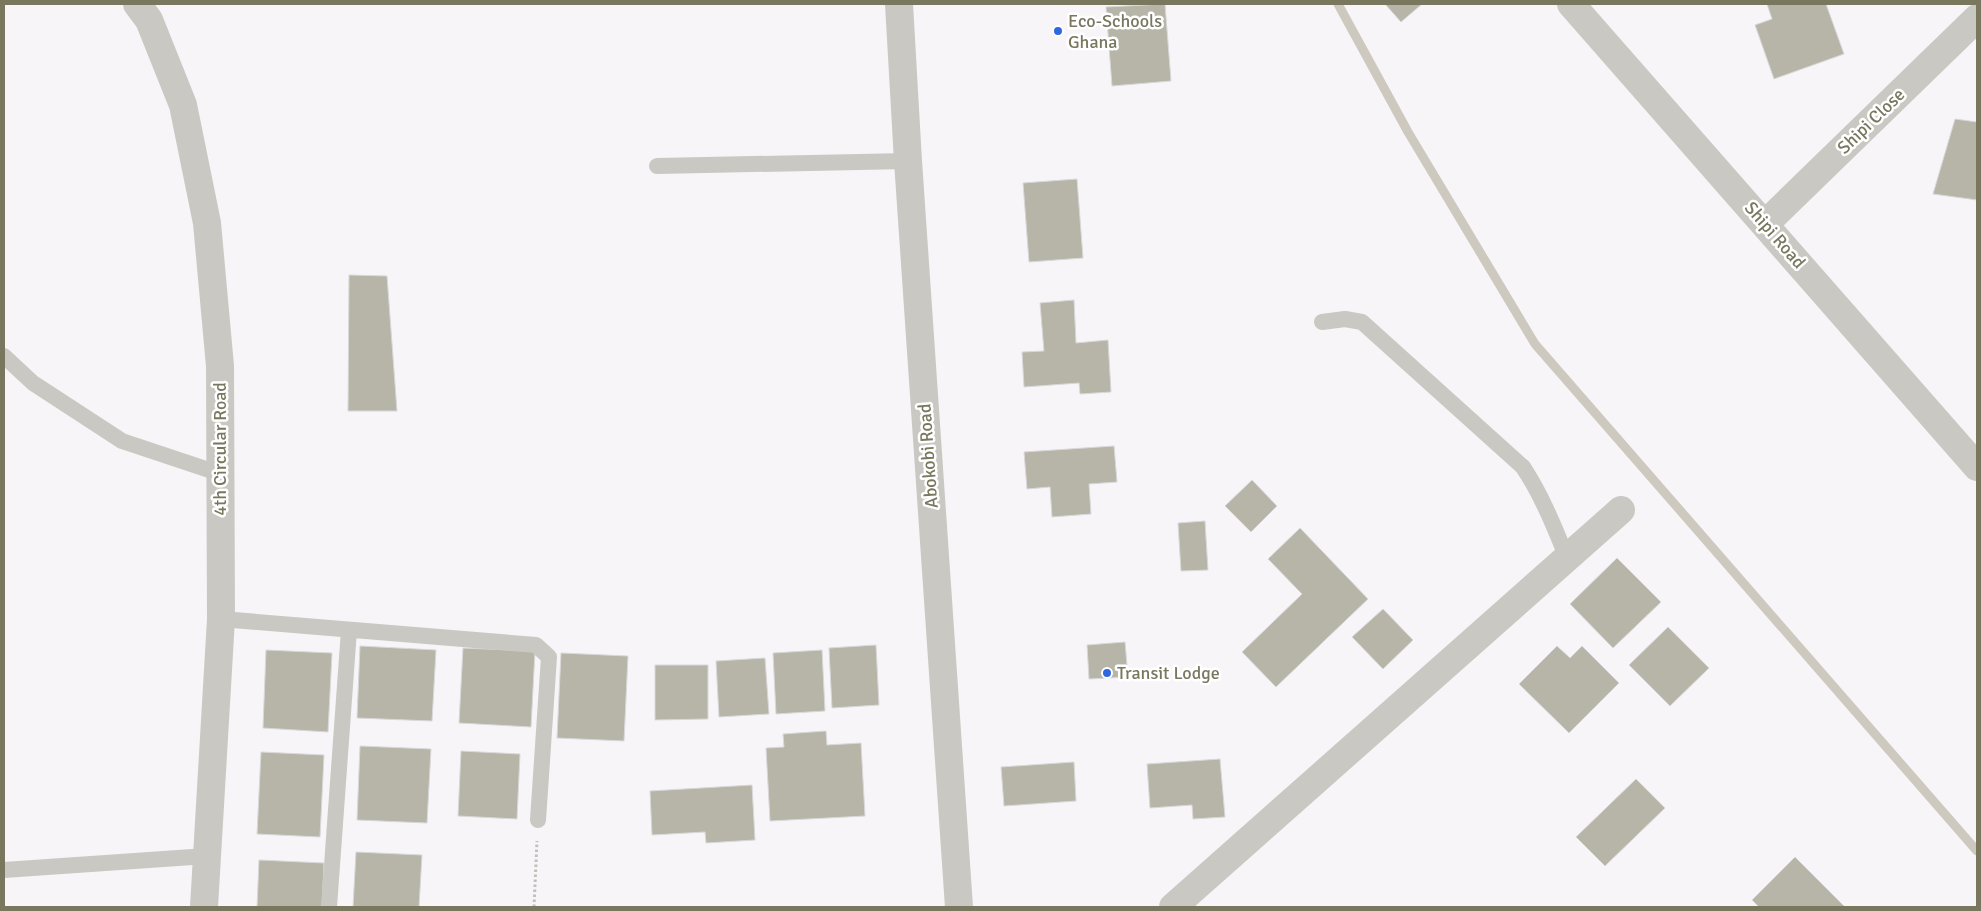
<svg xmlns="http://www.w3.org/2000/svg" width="1981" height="911" viewBox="0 0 1981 911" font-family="Signika,sans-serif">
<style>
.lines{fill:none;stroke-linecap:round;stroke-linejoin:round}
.stream{stroke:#cdc9bf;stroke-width:9}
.building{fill:#b7b5a8;stroke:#d9d8da}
.path{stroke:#c0bfba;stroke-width:3;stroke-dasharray:2.5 2.5;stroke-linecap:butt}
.service{stroke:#c9c8c2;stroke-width:16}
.minor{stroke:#c9c8c2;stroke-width:28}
.tertiary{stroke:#c9c8c2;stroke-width:28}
.poi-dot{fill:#2e67e0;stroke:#fff;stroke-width:2}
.labels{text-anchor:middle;stroke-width:5;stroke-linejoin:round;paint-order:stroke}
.poi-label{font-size:18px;fill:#7a775f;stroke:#fff;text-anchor:start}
.street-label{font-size:18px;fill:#7a775f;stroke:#fff}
</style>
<rect width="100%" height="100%" fill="#f7f5f8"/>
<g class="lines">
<path class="stream" d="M1338 4 1408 132 1535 344 1977 851"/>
</g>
<path class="building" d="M1165 4 1171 81 1112 86 1106 7Z
M1385 4H1422L1401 22Z
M1767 4H1826L1844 54 1774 79 1755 25 1772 19Z
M1955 119 1977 122V200L1933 194Z
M1077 179 1083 258 1029 262 1023 183Z
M349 275 387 276 397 411H348Z
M1074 300 1076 343 1108 340 1111 392 1080 394 1079 383 1024 387 1022 352 1044 351 1040 303Z
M1114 446 1117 482 1089 484 1091 514 1052 517 1050 487 1027 489 1024 452Z
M1252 480 1277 506 1251 532 1225 506Z
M1205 521 1208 570 1181 571 1178 523Z
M1300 528 1368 599 1276 687 1242 652 1302 594 1268 559Z
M1617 558 1661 602 1613 648 1570 604Z
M1383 609 1413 640 1383 669 1352 637Z
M1668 627 1709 668 1670 706 1629 665Z
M1125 642 1128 677 1089 679 1087 645Z
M876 645 879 705 832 708 829 648Z
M360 646 436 650 432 721 357 718Z
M1557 646 1570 658 1582 646 1619 683 1569 733 1519 684Z
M463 648 535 651 531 727 459 723Z
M266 650 332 653 328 732 263 728Z
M822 650 825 711 776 714 773 653Z
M561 653 628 656 624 741 557 738Z
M765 658 769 714 719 717 716 661Z
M655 665H708V719L655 720Z
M826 731 827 745 861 743 865 816 770 821 766 748 784 747 783 734Z
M360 746 431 749 427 823 357 820Z
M461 751 520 754 517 819 458 816Z
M261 752 324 755 320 837 257 834Z
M1220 759 1225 817 1193 819 1192 805 1150 808 1147 764Z
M1074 762 1076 801 1004 806 1001 767Z
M1636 779 1665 808 1605 866 1576 837Z
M752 785 755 840 706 843 705 832 652 835 650 791Z
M356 852 422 855 419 907H353Z
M1795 857 1845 907H1759L1752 900Z
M259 860 324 863 322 907H257Z"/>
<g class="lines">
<path class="path" d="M534 907 537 841"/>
<path class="service" d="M657 166 908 161
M1322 322 1345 319 1362 322 1523 467C1542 496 1554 526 1567 558
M4 356 33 383 122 441 221 474
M221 619 536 645 549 657 538 820
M4 870 207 856
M329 907 349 630"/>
<path class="minor" d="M899 4 908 161 959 907
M1571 4 1977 467
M1765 224 1977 18
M1173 907 1621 510"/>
<path class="tertiary" d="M137 4 149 20 183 105 207 223 220 366 221 619 204 907"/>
</g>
<g class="poi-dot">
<circle cx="1058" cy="31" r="5"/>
<circle cx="1107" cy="673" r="5"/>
</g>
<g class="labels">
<g class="poi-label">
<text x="1068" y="27">Eco-Schools<tspan x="1068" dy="21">Ghana</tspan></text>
<text x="1117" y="679">Transit Lodge</text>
</g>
<g class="street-label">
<text transform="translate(1871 121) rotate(-44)" y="6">Shipi Close</text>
<text transform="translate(1775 235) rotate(49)" y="6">Shipi Road</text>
<text transform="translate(220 449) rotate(-90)" y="6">4th Circular Road</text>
<text transform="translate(928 456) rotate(-94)" y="6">Abokobi Road</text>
</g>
</g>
<rect width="1981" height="911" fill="none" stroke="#7a775f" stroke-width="10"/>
</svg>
